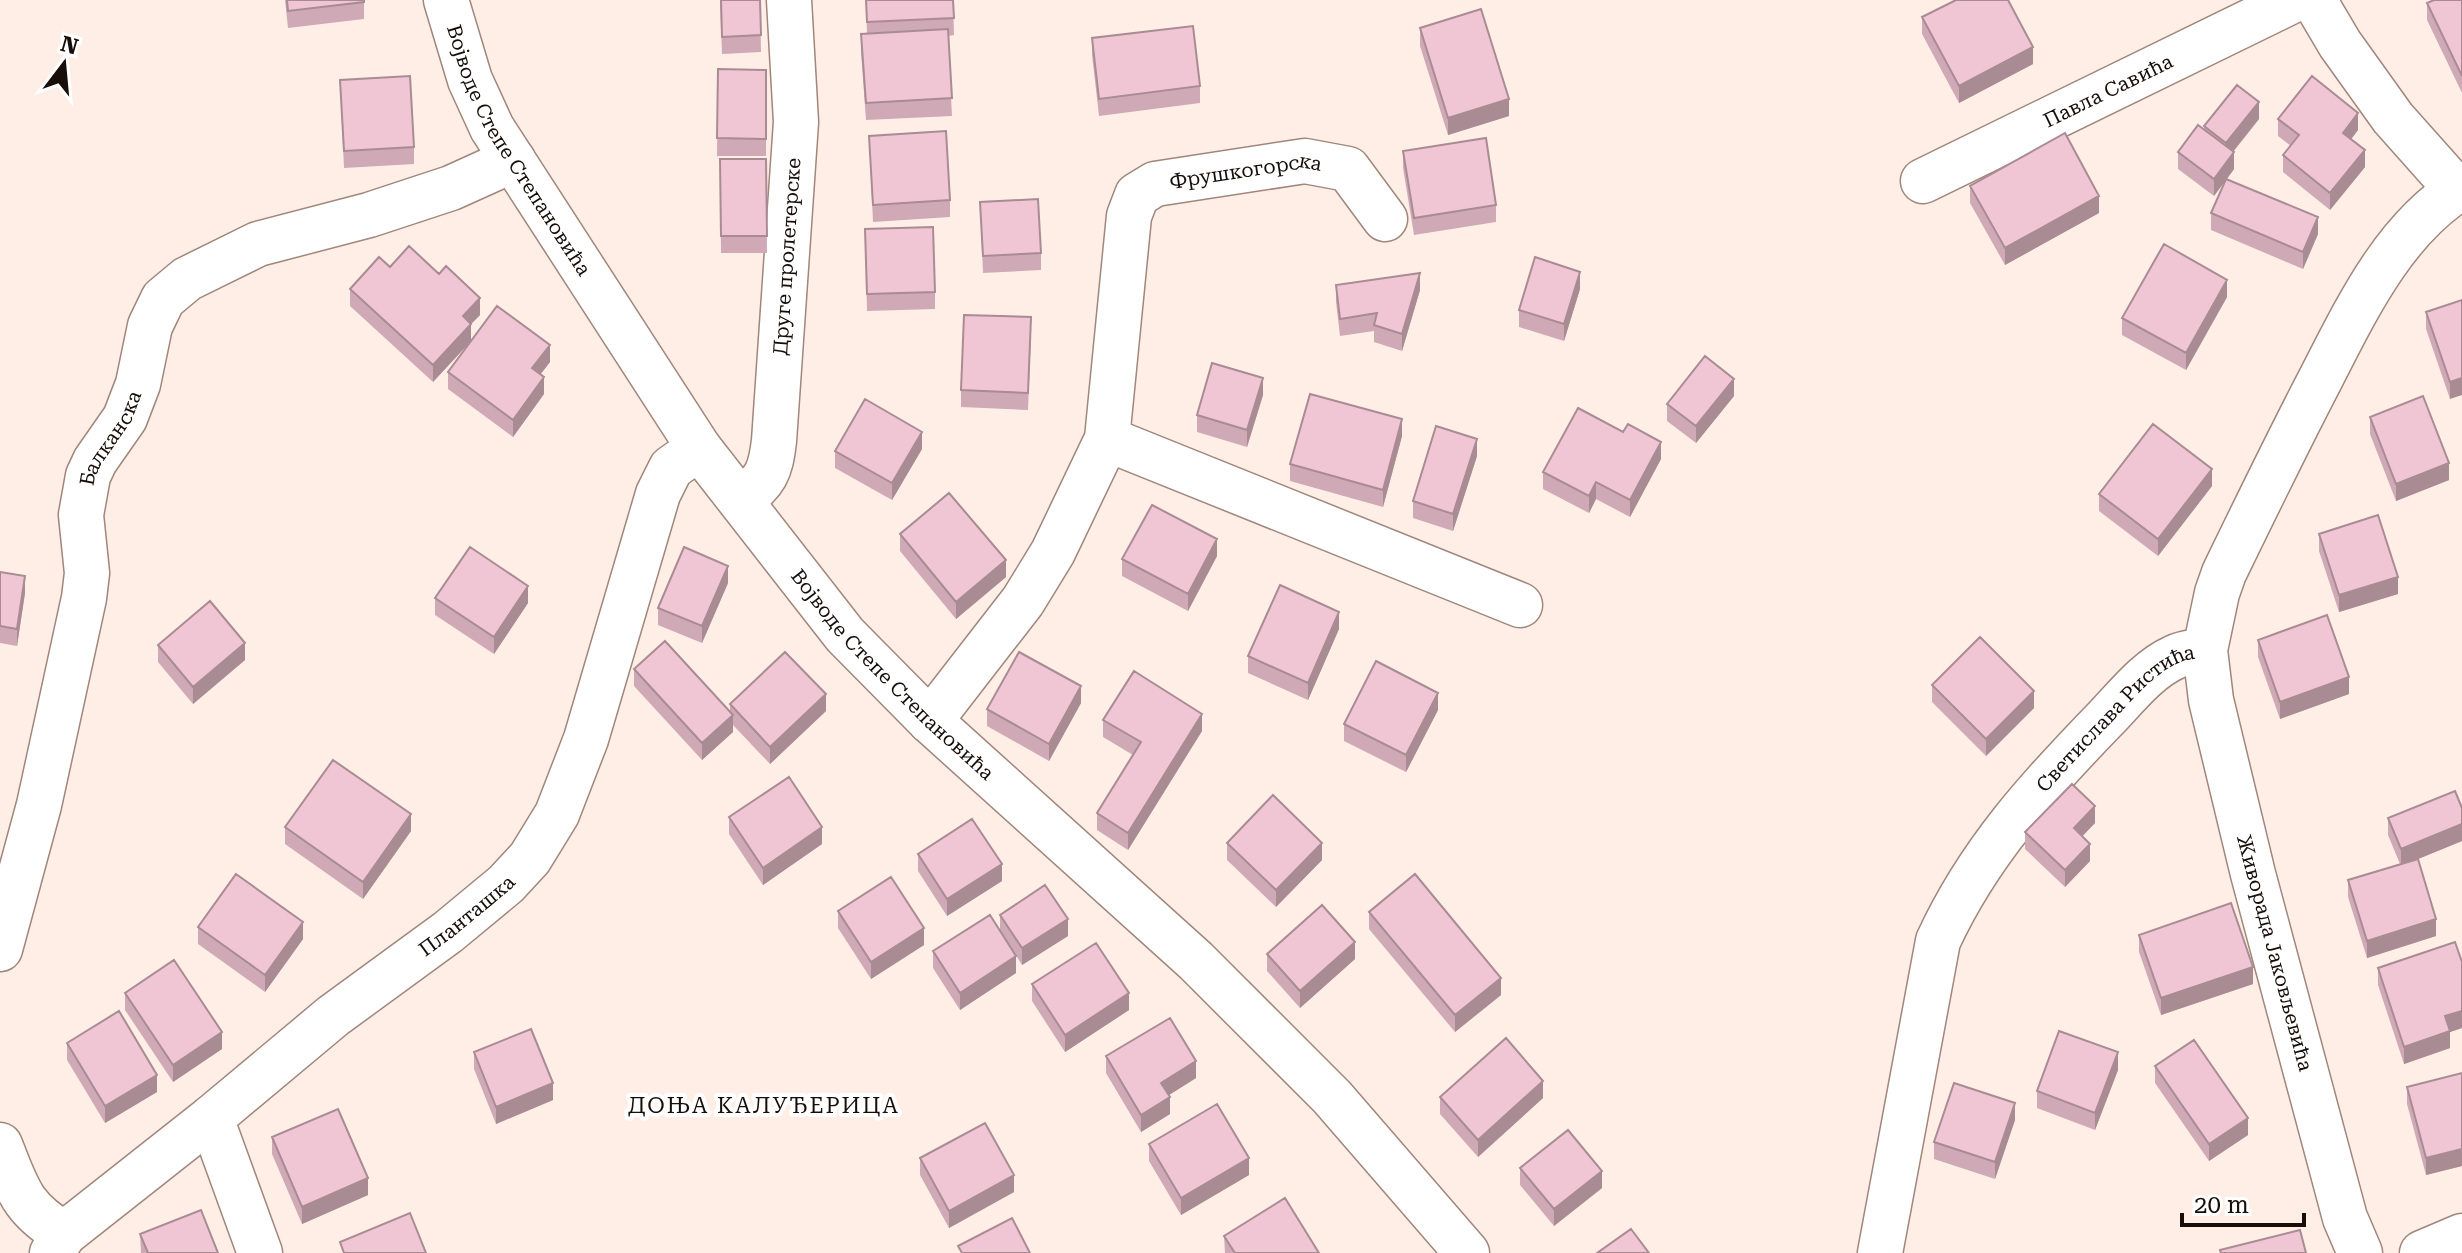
<svg xmlns="http://www.w3.org/2000/svg" width="2462" height="1253" viewBox="0 0 2462 1253" font-family="'Roboto Serif',serif">
<style>
.lines{fill:none;stroke-linecap:round;stroke-linejoin:round}
.minor-casing{stroke:#a0867b;stroke-width:47}
.minor{stroke:#fff;stroke-width:44}
.wall{fill:#cfaab6}
.shaded-wall{fill:#a98b94}
.building{fill:#f1c6d4;stroke:#a98b94;stroke-width:2}
.labels{text-anchor:middle;stroke-width:8;stroke-linejoin:round;paint-order:stroke}
.street-label{font-size:20px;fill:#170e0a;stroke:#fff}
.neighbourhood-label{font-size:22px;letter-spacing:2px;fill:#170e0a;stroke:#fff}
</style>
<rect width="100%" height="100%" fill="#ffeee6"/>
<g class="lines">
<defs>
<g id="minor">
<path id="s1" d="M446 0 470 80 492 128 699 448 845 635 930 721 1196 961 1332 1097 1467 1253"/>
<path d="M2314 0 2340 44 2393 118 2457 190"/>
<path id="s2" d="M1923 181 2294 0"/>
<path d="M1107 439 1520 605"/>
<path id="s3" d="M741 501C766 479 770 474 774 441L796 122 789 0"/>
<path id="s4" d="M930 721 1023 601 1053 552 1107 439 1129 216 1137 195 1155 184 1305 161 1348 169 1385 219"/>
<path id="s5" d="M0 949 39 805 84 598 87 573 81 515 88 476 95 461 125 418 138 384 150 326 163 299 187 279 258 244 369 215 451 188 513 160"/>
<path d="M211 1118 260 1253"/>
<path d="M0 1145C18 1190 21 1208 64 1234"/>
<path id="s6" d="M52 1253 64 1234 211 1118 333 1016 448 932 506 884 530 858 557 814 586 739 658 494 671 468 699 448"/>
<path id="s7" d="M1880 1253 1938 941C1979 852 2039 787 2107 717 2127 696 2148 669 2175 657 2184 652 2196 652 2205 650"/>
<path d="M2360 1253 2345 1218 2253 874 2211 700 2205 650 2217 593 2224 573C2256 507 2288 441 2322 376 2357 308 2394 229 2462 187"/>
<path d="M2422 1253 2462 1236"/>
</g>
</defs>
<use href="#minor" class="minor-casing"/>
<use href="#minor" class="minor"/>
</g>
<path class="wall" d="M285 0H364V19L288 28Z
M720 0H760L761 52 722 54Z
M866 0H953L954 35 948 36 952 116 866 120 861 51V34H867Z
M2462 0V93L2427 20V3Z
M1922 17 2033 64 1959 103 1922 34Z
M1420 28 1509 116 1448 135 1420 46Z
M1092 38 1200 86V103L1099 116 1092 55Z
M718 69 766 70V156H717Z
M340 80 414 147V164L344 168Z
M2259 119 2234 151V169L2227 179 2318 234 2303 269 2211 230V213L2224 182 2214 196 2178 169V152L2204 129V126Z
M2278 119 2358 130 2351 139 2365 167 2330 210 2283 172V155L2291 146 2278 136Z
M869 136 950 200V217L873 222Z
M1403 151 1496 205V222L1414 235 1403 168Z
M720 159H766L767 253H721Z
M1970 186 2099 213 2005 265 1970 203Z
M980 202 1041 253V270L983 273Z
M865 229 935 292V309L867 311Z
M390 267 480 315 471 324V341L433 382 350 306V289Z
M1336 285 1420 290 1402 351 1374 342V331L1340 336 1336 302Z
M1580 289 1564 341 1519 327V310Z
M2227 297 2186 370 2122 335V318Z
M2462 300 2450 399 2426 329V312Z
M1031 334 1028 410 961 407V390Z
M550 362 540 375 544 394 513 437 448 389V372Z
M1263 395 1247 447 1197 432V415Z
M1734 396 1696 443 1667 421V404Z
M2370 417 2449 480 2396 501 2370 434Z
M1402 436 1383 507 1290 481V464Z
M922 449 892 500 835 468V451Z
M1477 456 1453 531 1413 518V501Z
M1661 459 1630 517 1596 499 1589 513 1543 489V472Z
M2212 486 2158 556 2099 511V494Z
M900 534 1006 577 956 619 900 551Z
M2319 534 2398 594 2339 612 2319 551Z
M1217 556 1188 611 1122 576V559Z
M0 572 25 593 17 646 0 643Z
M728 583 702 643 658 625V608Z
M435 598 528 603 494 654 435 615Z
M1339 629 1308 700 1248 673V656Z
M2258 640 2349 694 2280 719 2258 657Z
M158 645 245 660 193 704 158 662Z
M634 669 730 711V704L826 711 770 764 733 725V732L702 760 634 686Z
M1932 685 2034 708 1986 756 1932 702Z
M1081 703 1049 761 987 726V709Z
M1438 710 1406 772 1344 741V724Z
M1103 720 1202 731 1128 850 1097 830V813L1133 755 1103 737Z
M729 817 822 844 763 885 729 834Z
M2388 818 2462 841 2418 859 2436 936 2367 958 2348 897V880L2400 864 2388 835Z
M2095 823 2082 836 2090 861 2065 887 2025 849V832Z
M285 827 411 831 363 899 285 844Z
M1227 843 1322 860 1276 907 1227 860Z
M918 854 1002 881 947 916 918 871Z
M838 911 924 945 871 979 838 928Z
M1369 912 1501 995 1455 1032 1369 929Z
M1000 915 1068 936 1022 965 1009 944 1016 973 960 1010 933 968V951L1000 932Z
M198 927 303 939 265 992 198 944Z
M2139 935 2253 984 2161 1015 2139 952Z
M1267 954 1355 959 1300 1008 1267 971Z
M2462 962V1028L2450 1032V1048L2404 1064 2378 985V968Z
M1032 984 1129 1010 1065 1052 1032 1001Z
M125 993 222 1049 173 1082 125 1010Z
M67 1043 157 1092 105 1123 67 1060Z
M474 1052 553 1100 496 1124 474 1069Z
M1106 1056 1196 1078 1169 1095 1170 1114 1141 1132 1106 1073Z
M2155 1066 2248 1135 2209 1161 2155 1083Z
M2118 1070 2095 1130 2037 1108V1091Z
M2462 1073V1166L2426 1175 2407 1104V1087Z
M1440 1097 1543 1098 1478 1157 1440 1114Z
M2015 1120 1995 1179 1934 1159V1142Z
M272 1137 368 1195 302 1224 272 1154Z
M1149 1144 1249 1175 1181 1215 1149 1161Z
M920 1158 1014 1192 949 1228 920 1175Z
M1520 1168 1602 1188 1554 1226 1520 1185Z
M140 1234 218 1253H141Z
M1224 1236 1319 1253H1225Z"/>
<path class="shaded-wall" d="M2033 47V64L1959 103V86Z
M1509 99V116L1448 135V118Z
M2259 102V119L2226 160V143Z
M2358 113V130L2343 150V133Z
M2365 150V167L2330 210V193Z
M2234 152V169L2214 196V179Z
M2099 196V213L2005 265V248Z
M2318 217V234L2303 269V252Z
M1580 272V289L1564 341V324Z
M1420 273V290L1402 351V334Z
M2227 280V297L2186 370V353Z
M480 298V315L471 324V341L433 382V365L463 316Z
M550 345V362L532 385V368Z
M544 377V394L513 437V420Z
M1263 378V395L1247 447V430Z
M2462 378V395L2450 399V382Z
M1734 379V396L1696 443V426Z
M1402 419V436L1383 507V490Z
M922 432V449L892 500V483Z
M1477 439V456L1453 531V514Z
M1661 442V459L1630 517V500Z
M2449 463V480L2396 501V484Z
M2212 469V486L2158 556V539Z
M1596 482V499L1589 513V496Z
M1217 539V556L1188 611V594Z
M1006 560V577L956 619V602Z
M728 566V583L702 643V626Z
M25 576V593L17 646V629Z
M2398 577V594L2339 612V595Z
M528 586V603L494 654V637Z
M1339 612V629L1308 700V683Z
M245 643V660L193 704V687Z
M2349 677V694L2280 719V702Z
M1081 686V703L1049 761V744Z
M2034 691V708L1986 756V739Z
M1438 693V710L1406 772V755Z
M826 694V711L770 764V747Z
M1202 714V731L1128 850V833Z
M733 715V732L702 760V743Z
M2095 806V823L2074 845V828Z
M411 814V831L363 899V882Z
M2462 824V841L2401 866V849Z
M822 827V844L763 885V868Z
M1322 843V860L1276 907V890Z
M2090 844V861L2065 887V870Z
M1002 864V881L947 916V899Z
M1068 919V936L1022 965V948Z
M2436 919V936L2367 958V941Z
M303 922V939L265 992V975Z
M924 928V945L871 979V962Z
M1355 942V959L1300 1008V991Z
M1016 956V973L960 1010V993Z
M2253 967V984L2161 1015V998Z
M1501 978V995L1455 1032V1015Z
M1129 993V1010L1065 1052V1035Z
M2462 1011V1028L2450 1032V1048L2404 1064V1047L2445 1016Z
M222 1032V1049L173 1082V1065Z
M2118 1052V1070L2095 1130V1113Z
M1196 1061V1078L1161 1100V1083Z
M157 1075V1092L105 1123V1106Z
M1543 1081V1098L1478 1157V1140Z
M553 1083V1100L496 1124V1107Z
M1170 1097V1114L1141 1132V1115Z
M2015 1103V1120L1995 1179V1162Z
M2248 1118V1135L2209 1161V1144Z
M2462 1149V1166L2426 1175V1158Z
M1249 1158V1175L1181 1215V1198Z
M1602 1171V1188L1554 1226V1209Z
M1014 1175V1192L949 1228V1211Z
M368 1178V1195L302 1224V1207Z"/>
<path class="building" d="M287 0H364V2L288 11Z
M721 0H760L761 35 722 37Z
M866 0H953L954 18 867 22Z
M1956 0H2008L2033 47 1959 86 1922 17Z
M2434 0H2462V76L2427 3Z
M1481 9 1509 99 1448 118 1420 28Z
M1193 26 1200 86 1099 99 1092 38Z
M948 29 952 98 866 103 861 34Z
M718 69 766 70V139L717 138Z
M410 76 414 147 344 151 340 80Z
M2312 76 2358 113 2343 133 2365 150 2330 193 2283 155 2299 135 2278 119Z
M2237 85 2259 102 2226 143 2204 126Z
M2198 125 2234 152 2214 179 2178 152Z
M946 131 950 200 873 205 869 136Z
M2065 133 2099 196 2005 248 1970 186Z
M1486 138 1496 205 1414 218 1403 151Z
M720 159H766L767 236H721Z
M2226 179 2318 217 2303 252 2211 213Z
M1038 199 1041 253 983 256 980 202Z
M933 227 935 292 867 294 865 229Z
M2164 244 2227 280 2186 353 2122 318Z
M409 246 439 274 446 266 480 298 463 316 471 324 433 365 350 289 379 257 390 267Z
M1535 257 1580 272 1564 324 1519 310Z
M1420 273 1402 334 1374 325 1377 313 1340 319 1336 285Z
M2462 300V378L2450 382 2426 312Z
M497 306 550 345 532 368 544 377 513 420 448 372Z
M964 315 1031 317 1028 393 961 390Z
M1705 356 1734 379 1696 426 1667 404Z
M1212 363 1263 378 1247 430 1197 415Z
M1310 394 1402 419 1383 490 1290 464Z
M2423 396 2449 463 2396 484 2370 417Z
M865 399 922 432 892 483 835 451Z
M1578 408 1623 432 1628 424 1661 442 1630 500 1596 482 1589 496 1543 472Z
M2153 424 2212 469 2158 539 2099 494Z
M1436 426 1477 439 1453 514 1413 501Z
M949 493 1006 560 956 602 900 534Z
M1152 505 1217 539 1188 594 1122 559Z
M2378 515 2398 577 2339 595 2319 534Z
M470 547 528 586 494 637 435 598Z
M684 547 728 566 702 626 658 608Z
M0 572 25 576 17 629 0 626Z
M1280 585 1339 612 1308 683 1248 656Z
M210 601 245 643 193 687 158 645Z
M2327 615 2349 677 2280 702 2258 640Z
M1980 637 2034 691 1986 739 1932 685Z
M665 641 733 715 702 743 634 669Z
M785 652 826 694 770 747 730 704Z
M1019 652 1081 686 1049 744 987 709Z
M1376 661 1438 693 1406 755 1344 724Z
M1134 671 1202 714 1128 833 1097 813 1141 742 1103 720Z
M333 760 411 814 363 882 285 827Z
M789 777 822 827 763 868 729 817Z
M2072 784 2095 806 2074 828 2090 844 2065 870 2025 832Z
M2455 791 2462 808V824L2401 849 2388 818Z
M1273 795 1322 843 1276 890 1227 843Z
M972 819 1002 864 947 899 918 854Z
M2418 859 2436 919 2367 941 2348 880Z
M236 874 303 922 265 975 198 927Z
M1415 874 1501 978 1455 1015 1369 912Z
M891 877 924 928 871 962 838 911Z
M1045 885 1068 919 1022 948 1000 915Z
M2231 903 2253 967 2161 998 2139 935Z
M1322 905 1355 942 1300 991 1267 954Z
M990 915 1016 956 960 993 933 951Z
M2455 942 2462 962V1011L2445 1016 2450 1031 2404 1047 2378 968Z
M1096 943 1129 993 1065 1035 1032 984Z
M174 960 222 1032 173 1065 125 993Z
M119 1011 157 1075 105 1106 67 1043Z
M1170 1018 1196 1061 1161 1083 1170 1097 1141 1115 1106 1056Z
M531 1029 553 1083 496 1107 474 1052Z
M2059 1031 2118 1052 2095 1113 2037 1091Z
M1506 1038 1543 1081 1478 1140 1440 1097Z
M2194 1040 2248 1118 2209 1144 2155 1066Z
M2462 1073V1149L2426 1158 2407 1087Z
M1954 1083 2015 1103 1995 1162 1934 1142Z
M1217 1104 1249 1158 1181 1198 1149 1144Z
M338 1109 368 1178 302 1207 272 1137Z
M985 1123 1014 1175 949 1211 920 1158Z
M1568 1130 1602 1171 1554 1209 1520 1168Z
M1285 1198 1319 1253H1235L1224 1236Z
M201 1210 218 1253H148L140 1234Z
M410 1213 426 1253H344L340 1242Z
M1012 1218 1030 1253H962L958 1246Z
M1631 1229 1649 1253H1597Z
M2300 1230 2306 1253H2221L2220 1250Z"/>
<g class="labels">
<g class="street-label">
<text dy="7" stroke="none"><textPath href="#s2" startOffset="206">Павла Савића</textPath></text>
<text dy="7" stroke="none"><textPath href="#s1" startOffset="168">Војводе Степе Степановића</textPath></text>
<text dy="7" stroke="none"><textPath href="#s4" startOffset="694">Фрушкогорска</textPath></text>
<text dy="7" stroke="none"><textPath href="#s3" startOffset="256">Друге пролетерске</textPath></text>
<text dy="7" stroke="none"><textPath href="#s5" startOffset="528">Балканска</textPath></text>
<text dy="7" stroke="none"><textPath href="#s1" startOffset="816">Војводе Степе Степановића</textPath></text>
<text dy="7" stroke="none"><textPath href="#s7" startOffset="606">Светислава Ристића</textPath></text>
<text dy="7" stroke="none"><textPath href="#s6" startOffset="536">Планташка</textPath></text>
<text transform="translate(2275 953) rotate(75)" y="7">Живорада Јаковљевића</text>
</g>
<g class="neighbourhood-label">
<text x="764" y="1113">ДОЊА КАЛУЂЕРИЦА</text>
</g>
</g>
<g transform="translate(64 64) rotate(16)" stroke="#ffffff" stroke-width="6" paint-order="stroke">
<path d="M0-6L14 30L0 20L-14 30Z" fill="#170e0a"/>
<text y="-12" font-size="22" font-weight="bold" text-anchor="middle" fill="#170e0a">N</text>
</g>
<path d="M2182 1213v12h122v-12" fill="none" stroke="#170e0a" stroke-width="4"/>
<text x="2194" y="1213" font-size="24" fill="#170e0a" stroke="#ffffff" stroke-width="6" paint-order="stroke">20 m</text>
</svg>
